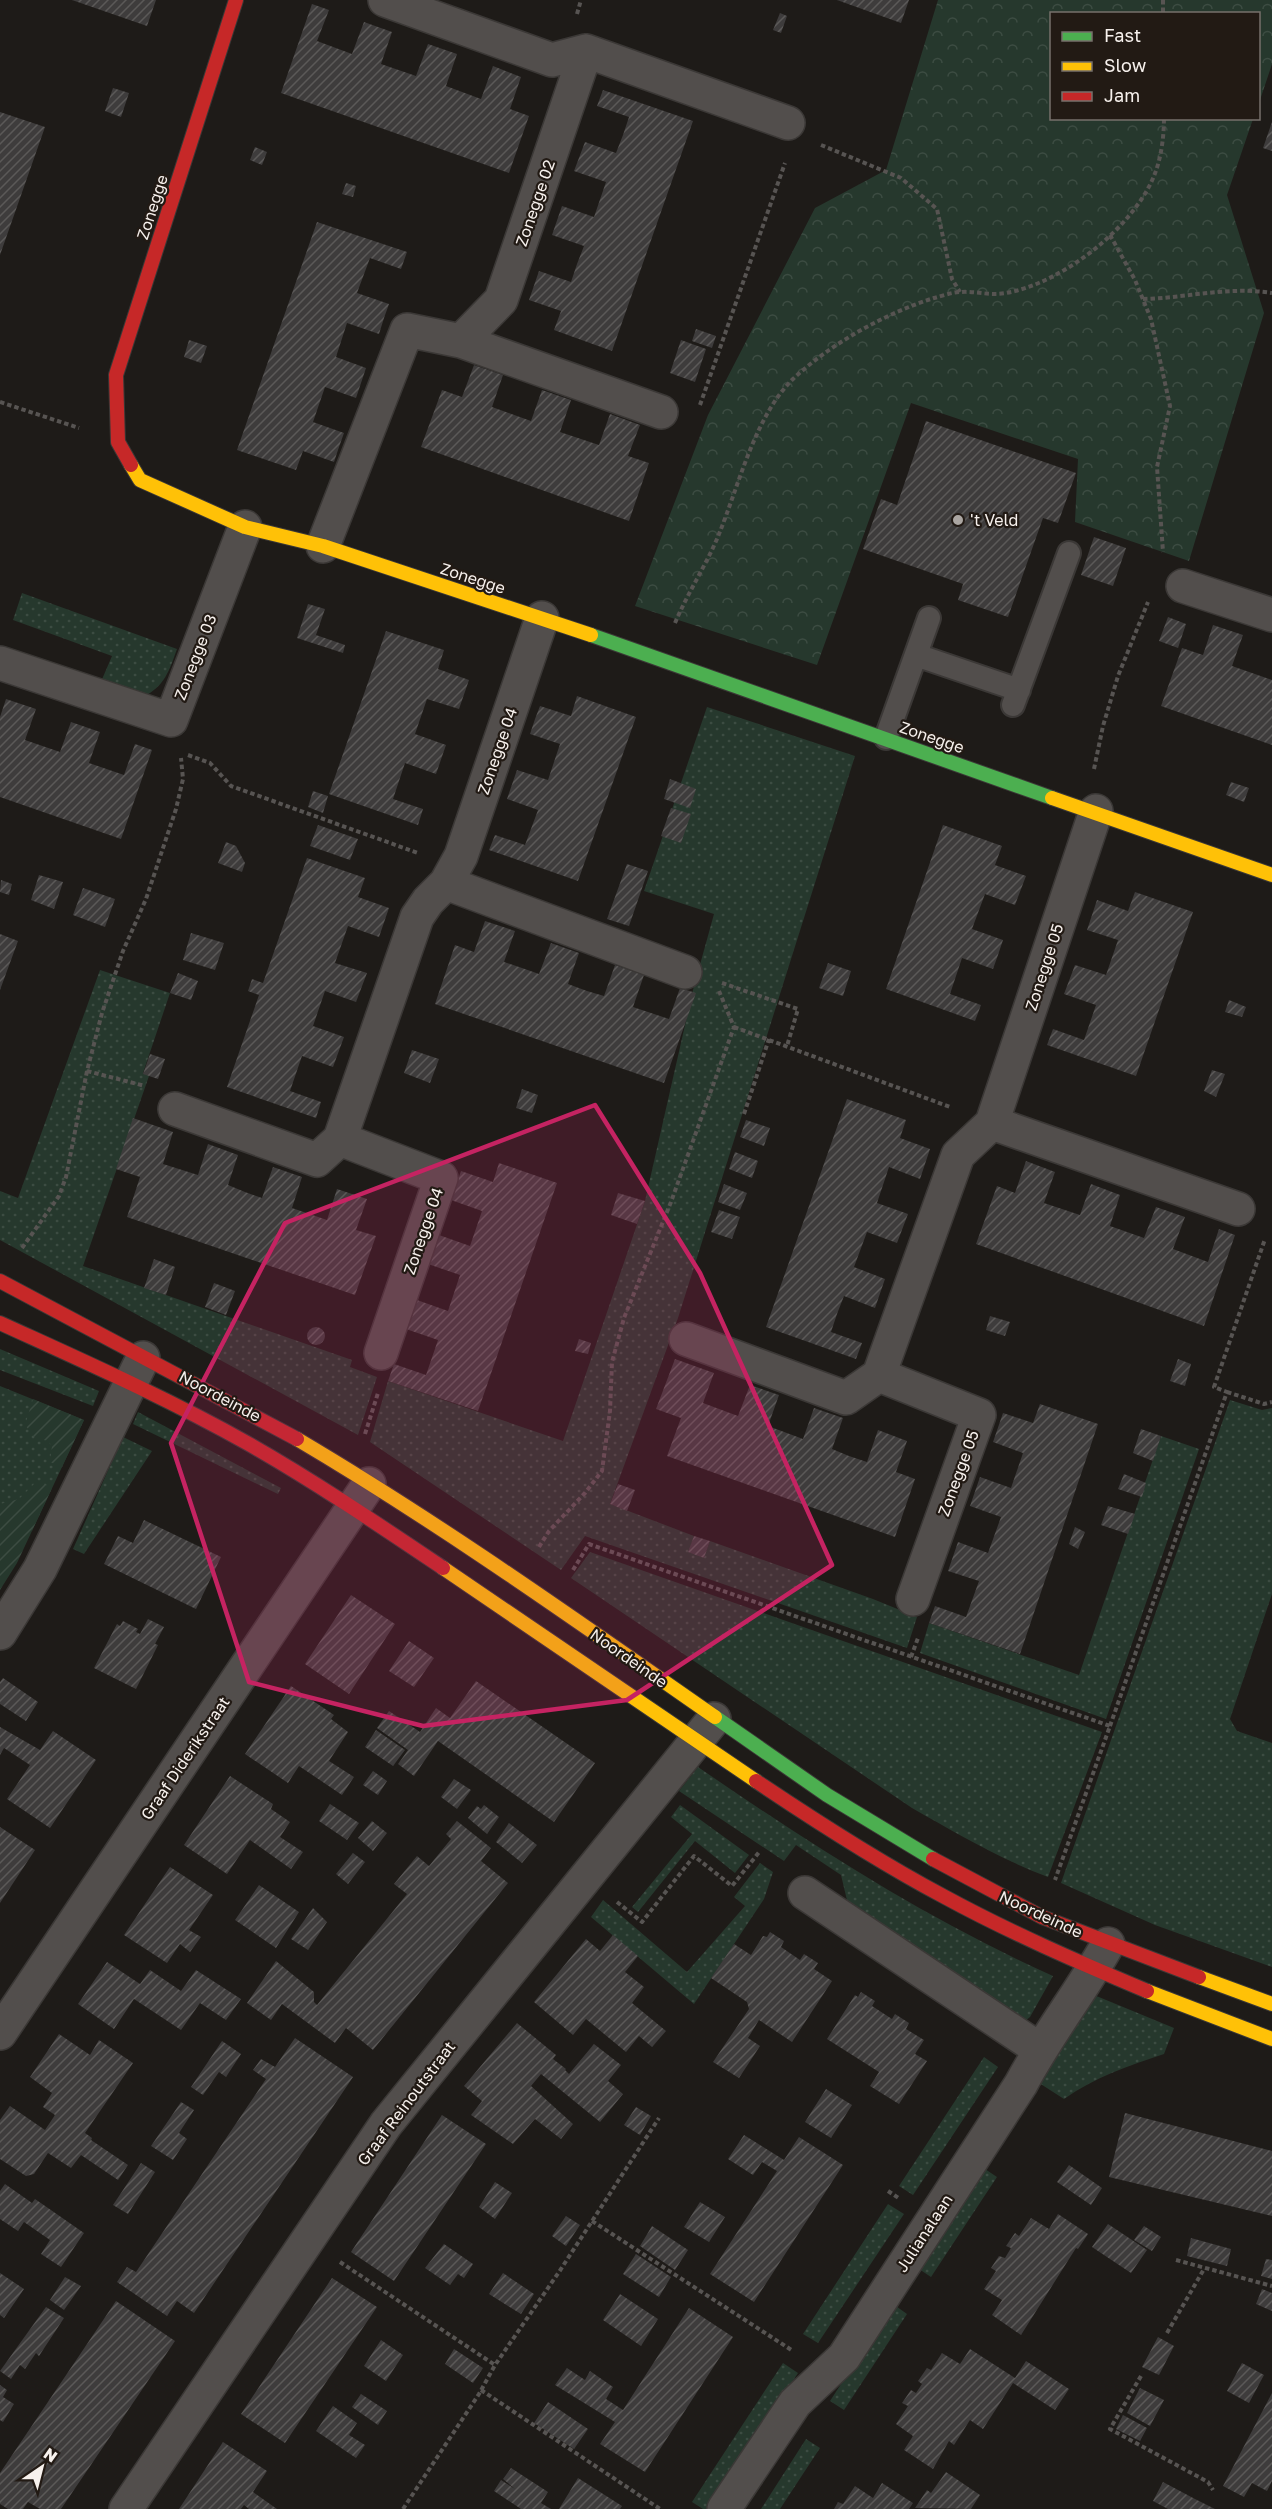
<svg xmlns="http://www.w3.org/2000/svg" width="1272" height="2509" viewBox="0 0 1272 2509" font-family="'Golos Text',sans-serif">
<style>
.grass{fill:url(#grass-dots)}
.park{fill:url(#park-crowns)}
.garden{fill:url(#garden-furrows)}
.building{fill:url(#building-hatch)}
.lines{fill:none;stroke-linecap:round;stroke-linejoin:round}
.lane-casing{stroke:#3b3836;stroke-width:26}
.street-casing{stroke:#3b3836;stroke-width:36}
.fast-casing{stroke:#3b3836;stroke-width:16}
.slow-casing{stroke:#3b3836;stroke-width:16}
.jam-casing{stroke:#3b3836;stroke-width:16}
.path{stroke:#575452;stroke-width:4;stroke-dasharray:4.5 3;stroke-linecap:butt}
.lane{stroke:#524e4c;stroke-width:22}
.street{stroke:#524e4c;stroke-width:33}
.fast{stroke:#4caf50;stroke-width:14}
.slow{stroke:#ffc107;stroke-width:14}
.jam{stroke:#c62828;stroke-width:14}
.marked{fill:#c52362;fill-opacity:0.2;stroke:#c52362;stroke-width:4.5;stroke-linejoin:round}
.poi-dot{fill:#aba6a2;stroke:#221a14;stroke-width:2}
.labels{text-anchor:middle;stroke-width:4.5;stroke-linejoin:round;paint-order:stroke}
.street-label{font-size:16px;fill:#f7f1ed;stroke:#221a14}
.poi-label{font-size:16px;fill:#f7f1ed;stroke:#221a14;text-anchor:start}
</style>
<defs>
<pattern id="grass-dots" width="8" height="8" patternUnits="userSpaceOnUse" patternTransform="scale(1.5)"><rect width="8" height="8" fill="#26382d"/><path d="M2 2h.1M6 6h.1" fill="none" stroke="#3c4c42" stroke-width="1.8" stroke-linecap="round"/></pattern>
<pattern id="park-crowns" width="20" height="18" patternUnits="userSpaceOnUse" patternTransform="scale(1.5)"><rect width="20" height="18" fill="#26382d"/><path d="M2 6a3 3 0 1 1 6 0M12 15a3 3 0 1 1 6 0" fill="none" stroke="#3c4c42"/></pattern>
<pattern id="garden-furrows" width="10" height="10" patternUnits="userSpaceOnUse" patternTransform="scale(1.5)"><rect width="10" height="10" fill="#26382d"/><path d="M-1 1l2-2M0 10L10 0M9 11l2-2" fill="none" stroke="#3c4c42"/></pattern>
<pattern id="building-hatch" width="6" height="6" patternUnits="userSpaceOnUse" patternTransform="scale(1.5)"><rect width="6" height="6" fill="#3e3c3c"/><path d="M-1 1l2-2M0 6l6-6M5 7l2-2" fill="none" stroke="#5b5958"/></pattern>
</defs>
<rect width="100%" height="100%" fill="#1e1b18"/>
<path class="grass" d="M22 593 177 649C169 671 165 686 143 697L100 684 112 656 13 620Z
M707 707 855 756 678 1318 610 1504 694 1536 689 1552 704 1557 710 1541 873 1599 917 1617 907 1648 585 1536 561 1570 370 1442 388 1381 563 1441 645 1201 693 990 714 914 644 891Z
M100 970 170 993 143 1073 149 1076 83 1266 352 1360 350 1367 377 1377 358 1435 0 1240V1191L18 1198Z
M0 1349 99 1391 93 1406 0 1370Z
M0 1386 84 1420 32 1531 0 1522Z
M1230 1400 1262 1410 1272 1408V1594L1230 1719 1237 1731 1272 1743V1967L1155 1925 1061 1883Z
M138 1412 281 1488 278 1494 133 1424Z
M1161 1436 1199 1449 1106 1719 920 1653 929 1623 1079 1675Z
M123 1437 152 1451 84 1554 73 1549Z
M590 1552 1102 1732 1048 1877C1000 1859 956 1833 912 1808L571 1578Z
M698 1767C813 1846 926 1919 1053 1976L1030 2017 1025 2021 850 1913 841 1875 796 1845 784 1861 679 1791Z
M680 1805 749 1855 735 1873 695 1841 638 1912 632 1907 692 1834 671 1817Z
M760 1863 773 1872 764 1899 694 2004 591 1917 603 1900 687 1972 745 1906 734 1897Z
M1094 1995 1174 2028 1164 2054C1128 2066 1095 2077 1064 2099L1036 2081Z
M984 2057 998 2067 913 2195 899 2186Z
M982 2167 997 2177 931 2277 916 2267Z
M888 2204 904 2214 818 2343 803 2334Z
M893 2304 907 2314 844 2410 830 2401Z
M783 2363 798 2373 709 2509H703L692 2502Z
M806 2439 820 2448 780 2509H761Z"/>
<path class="park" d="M938 0H1272V64L1259 103 1258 14H1052V118L1253 119 1227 195 1264 313 1189 561 1075 522 1078 459 911 403 817 665 635 606 708 415 815 208 886 170Z"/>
<path class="garden" d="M33 1399 84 1420 62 1467 50 1462 52 1446 48 1441 35 1438 25 1425Z
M37 1481 52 1488 17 1563 0 1590V1504L19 1499Z"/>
<path class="building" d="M72 0H156L147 26Z
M837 0H909L901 23Z
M312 4 329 10 317 41 352 54 364 22 392 32 381 64 416 76 428 44 457 54 446 86 481 99 493 66 521 77 510 109 529 116 509 173 281 93Z
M780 13 787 16 781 33 773 30Z
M113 88 129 93 121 117 105 111Z
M603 90 693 121 612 351 554 330 561 311 529 300 539 271 571 282 577 264 584 246 552 235 562 206 594 217 606 182 574 171 585 142 616 153 623 135 629 117 597 106Z
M0 112 45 127 0 255Z
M1272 122V151L1263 148Z
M255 147 267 152 262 165 250 160Z
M346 183 356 186 353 197 342 194Z
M317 222 407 252 401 269 370 258 357 293 389 304 384 318 379 334 347 323 336 357 366 368 356 398 325 387 313 422 344 433 339 447 334 462 303 451 296 470 237 450Z
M696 329 716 336 712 348 692 341Z
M189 340 207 346 201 363 184 357Z
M681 340 706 349 695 382 670 373Z
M474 365 503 375 492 407 531 421 542 390 571 400 560 432 599 445 610 414 640 425 628 456 649 463 629 521 421 447 442 390 462 397Z
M926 421 1076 473 1058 523 1043 518 1008 617 958 600 963 584 863 549 881 499 897 505Z
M1094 537 1126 548 1113 586 1081 575Z
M308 604 325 609 316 635 345 645 343 653 297 638Z
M1168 617 1186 624 1178 648 1159 641Z
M1213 625 1243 635 1232 666 1272 680V745L1161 706 1182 648 1203 655Z
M386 631 444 650 438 669 469 680 459 709 427 699 415 734 446 745 436 774 405 763 393 799 423 809 418 825 329 794Z
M577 696 636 717 578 881 489 850 495 835 525 845 538 810 507 799 517 770 548 780 560 744 530 734 535 719 540 706 571 716Z
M6 699 36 709 25 740 60 752 71 722 100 732 89 763 124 775 135 744 152 750 121 839 0 797V717Z
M670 779 696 789 690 808 664 799Z
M1231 782 1249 788 1244 802 1226 795Z
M313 791 328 796 323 813 308 807Z
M671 808 691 814 681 843 661 836Z
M318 825 358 839 350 860 310 846Z
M943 825 1002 846 995 865 1026 876 1015 905 985 894 972 929 1003 940 998 955 993 969 962 958 950 994 981 1005 975 1021 886 989Z
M226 842 236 846 245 863 242 872 218 863Z
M307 858 365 878 358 897 389 908 379 937 348 926 335 963 367 973 356 1002 325 991 313 1026 344 1037 333 1067 302 1056 290 1091 321 1102 316 1118 227 1087 259 995 248 991 252 979 263 983Z
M627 864 648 871 629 926 607 919Z
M39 875 63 882 54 909 31 900Z
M1 880 12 884 9 895 0 892Z
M83 888 115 899 105 927 73 915Z
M1135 892 1193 912 1136 1076 1047 1045 1053 1029 1084 1040 1096 1005 1064 994 1075 965 1106 975 1118 940 1087 930 1097 900 1128 911Z
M485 921 515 931 504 962 522 968 539 974 551 943 579 953 568 984 587 991 604 996 615 965 644 975 633 1007 669 1019 680 988 696 993 664 1083 435 1004 455 945 474 952Z
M191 933 224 943 215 970 183 960Z
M0 934 18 941 0 990Z
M828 963 851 971 843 996 819 988Z
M178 973 198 981 191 1000 170 993Z
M1229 1000 1246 1007 1242 1017 1225 1012Z
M412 1050 439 1059 430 1083 404 1073Z
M150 1054 165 1059 158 1079 143 1074Z
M1212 1070 1225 1074 1216 1097 1204 1091Z
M522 1089 538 1095 532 1113 516 1108Z
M847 1099 906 1120 900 1138 930 1149 920 1179 889 1167 877 1203 908 1214 897 1243 867 1232 854 1267 885 1279 875 1308 844 1296 837 1314 831 1332 862 1343 856 1359 766 1327Z
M133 1118 173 1132 163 1164 198 1175 208 1144 238 1155 228 1185 245 1192 262 1198 273 1167 302 1177 292 1208 327 1220 337 1189 367 1199 356 1230 376 1236 355 1295 127 1217 140 1177 116 1169Z
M746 1120 770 1128 764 1146 740 1137Z
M735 1152 758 1161 752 1178 729 1169Z
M1026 1161 1055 1172 1044 1203 1080 1215 1091 1184 1120 1195 1110 1226 1144 1238 1156 1207 1185 1217 1173 1249 1208 1262 1219 1229 1235 1235 1204 1326 976 1244 997 1186 1015 1193Z
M499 1163 557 1183 478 1411 388 1381 394 1364 426 1375 438 1340 406 1329 417 1300 448 1311 460 1275 428 1264 439 1235 470 1246 482 1211 451 1200 461 1171 493 1182Z
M724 1184 747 1193 740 1210 718 1202Z
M618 1193 645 1201 637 1224 611 1215Z
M719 1210 740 1217 732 1239 711 1232Z
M154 1259 175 1267 166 1295 144 1288Z
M214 1283 235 1291 226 1315 205 1307Z
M990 1316 1010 1322 1005 1336 986 1330Z
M307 1336a9 9 0 1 1 18 0a9 9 0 1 1-18 0Z
M579 1339 591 1343 588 1354 575 1351Z
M675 1359 714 1373 703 1403 738 1416 750 1385 779 1395 768 1426 803 1439 814 1408 843 1418 832 1449 849 1456 867 1462 878 1430 907 1441 896 1472 915 1479 895 1537 667 1456 681 1418 656 1409Z
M1178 1359 1191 1364 1185 1386 1170 1381Z
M1040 1404 1098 1424 1020 1654 929 1623 935 1606 966 1617 979 1581 948 1571 958 1542 988 1553 1001 1517 970 1506 980 1477 1011 1488 1023 1453 993 1442 1003 1413 1033 1423Z
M1141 1429 1161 1436 1153 1461 1133 1453Z
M1124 1474 1146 1483 1142 1497 1118 1489Z
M618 1484 635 1490 627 1511 610 1504Z
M1108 1506 1135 1514 1128 1534 1101 1525Z
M144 1520 221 1557 196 1609 104 1564 118 1536 133 1543Z
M1075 1527 1085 1532 1078 1549 1069 1544Z
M694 1536 710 1541 704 1558 688 1552Z
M351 1595 395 1624 349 1694 305 1664Z
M148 1619 164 1627 155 1644 158 1645 136 1689 94 1668 117 1624 120 1626 123 1621 138 1629 136 1632 140 1634Z
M409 1641 434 1658 414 1687 389 1671Z
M3 1678 38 1702 26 1721 0 1704V1682Z
M476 1681 595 1763 554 1822 438 1741 414 1776 398 1764 408 1750 377 1728 389 1711 420 1732 436 1708 450 1718Z
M291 1686 334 1715 331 1719 348 1732 329 1761 354 1777 342 1795 299 1766 288 1783 245 1754Z
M0 1727 40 1750 53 1731 96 1760 50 1828 7 1799 30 1765 4 1748 0 1755Z
M376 1730 405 1750 393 1766 365 1747Z
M373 1771 387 1781 378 1795 363 1785Z
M230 1776 273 1804 271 1809 290 1822 280 1837 303 1852 291 1869 250 1840 227 1874 184 1845Z
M454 1779 471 1790 457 1809 441 1797Z
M330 1804 359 1823 347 1840 319 1821Z
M484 1805 499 1817 487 1834 468 1818 477 1806 481 1809Z
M372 1821 387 1833 373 1851 358 1838Z
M457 1821 491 1848 481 1861 508 1883 373 2050 346 2028 335 2043 282 2004 271 2020 247 2003 276 1961 314 1992V2002L317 2005 407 1894 394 1884 417 1856 429 1866 451 1839 446 1834Z
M509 1823 537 1845 522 1863 496 1842Z
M0 1827 35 1850 0 1903Z
M353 1853 365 1862 348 1884 336 1874Z
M170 1867 213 1895 189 1930 201 1937 190 1952 180 1944 167 1963 124 1935Z
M259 1885 299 1912 276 1948 235 1920Z
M313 1908 327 1922 308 1950 291 1939Z
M770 1932 784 1941 781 1947 800 1960 804 1954 818 1963 814 1969 832 1981 792 2042 759 2020 748 2038 760 2046 739 2078 713 2062 749 2009 747 2002 711 1978 734 1944 751 1955 763 1936 767 1937Z
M613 1935 638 1956 625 1972 644 1987 632 2003 666 2031 652 2047 639 2036 626 2052 586 2019 573 2035 534 2002 586 1939 600 1951Z
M107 1962 140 1984 150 1970 181 1991 196 1970 241 1999 226 2020 200 2003 181 2030 134 1999 114 2029 78 2004Z
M861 1992 875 2001 872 2006 892 2019 895 2014 909 2023 906 2029 924 2040 915 2054 927 2061 899 2104 870 2086 879 2072 827 2039 855 1995 858 1997Z
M517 2023 556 2055 553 2059 566 2069 565 2070 569 2074 594 2044 621 2065 608 2081 623 2094 600 2122 541 2074 531 2086 573 2124 561 2139 535 2119 513 2144 471 2115 482 2101 464 2086Z
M59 2034 90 2055 99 2040 133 2063 85 2133 92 2138 91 2140 128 2165 118 2180 81 2155 71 2168 48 2153 34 2174 26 2176 0 2159V2120L10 2106 45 2130 55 2115 43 2107 52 2093 30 2077Z
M295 2038 353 2077 194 2313 177 2301 167 2316 117 2282 127 2267 136 2272 266 2079 253 2070 261 2059 275 2067Z
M222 2041 241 2054 226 2077 219 2072 203 2095 191 2087Z
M826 2089 852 2105 831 2138 805 2122Z
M181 2102 194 2110 179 2133 187 2139 173 2160 151 2146Z
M636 2107 651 2116 640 2135 624 2125Z
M1125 2113 1272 2151V2216L1109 2177Z
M442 2115 486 2144 394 2281 351 2252Z
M744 2135 784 2160 799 2137 843 2165 754 2302 710 2274 777 2171 762 2162 753 2175 728 2159Z
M141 2163 155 2172 128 2214 113 2205Z
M1069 2165 1102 2188 1091 2205 1057 2182Z
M495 2182 512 2193 495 2219 479 2207Z
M5 2184 32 2203 35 2199 84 2233 61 2267 41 2254 50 2240 24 2222 18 2231 0 2219V2191Z
M700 2202 725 2217 709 2242 684 2227Z
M1058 2214 1088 2234 1078 2249 1076 2248 1021 2335 992 2315 1002 2300 984 2289 996 2271 991 2268 999 2256 1005 2258 1011 2248 1006 2246 1015 2233 1019 2236 1031 2218 1049 2229Z
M566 2216 580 2225 566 2246 552 2236Z
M1108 2224 1147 2250 1131 2273 1092 2247Z
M652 2226 688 2250 675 2270 640 2246Z
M1144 2226 1161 2237 1152 2251 1134 2240Z
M1191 2238 1231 2249 1227 2266 1187 2256Z
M444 2244 473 2264 464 2278 458 2274 450 2285 425 2268Z
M636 2254 671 2277 659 2297 623 2274Z
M1266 2259 1272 2260V2279L1261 2276Z
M0 2273 24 2289 4 2318 0 2315Z
M503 2273 534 2294 521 2314 489 2294Z
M65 2277 81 2286 64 2310 50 2300Z
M332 2278 377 2307 285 2443 241 2414Z
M1262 2289 1272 2293V2311L1256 2304Z
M620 2294 658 2319 641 2346 603 2320Z
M116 2301 175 2341 61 2509H40L28 2502 23 2509H8L0 2504V2473Z
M46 2307 64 2318 39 2356 36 2353 25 2369 20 2365 11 2379 0 2371Z
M689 2308 733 2337 645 2472 600 2444 615 2422 555 2385 567 2368 585 2380 590 2371 613 2387 606 2399 623 2410Z
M1158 2337 1174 2346 1159 2375 1142 2367Z
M381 2340 403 2355 386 2381 364 2366Z
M454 2349 483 2368 473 2383 445 2364Z
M970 2349 1015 2378 1026 2361 1069 2389 1055 2410 1013 2383 983 2429 970 2420 954 2445 949 2441 933 2469 904 2450 913 2436 896 2424 908 2406 902 2403 911 2390 916 2393 922 2384 918 2381 927 2368 931 2370 942 2353 960 2364Z
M1242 2363 1264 2375 1249 2403 1227 2391Z
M0 2385 7 2390 3 2397 14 2404 3 2422 0 2420Z
M1140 2388 1164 2400 1150 2426 1127 2413Z
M1272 2393V2481L1267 2491 1252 2483 1244 2497 1223 2486Z
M361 2394 387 2411 378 2425 352 2407Z
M548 2402 588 2429 574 2449 534 2423Z
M333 2406 357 2423 349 2435 365 2445 356 2458 316 2431Z
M1123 2415 1147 2428 1140 2441 1116 2429Z
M223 2442 267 2471 253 2492 277 2509H249L244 2505 241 2509H179Z
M511 2468 548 2492 541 2503 551 2509H521L494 2491 501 2480 515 2489 503 2479Z
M946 2472 980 2495 971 2509 915 2508 927 2490 931 2493Z
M578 2478 622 2506 620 2509H559Z
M1163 2482 1195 2499 1215 2509H1168L1153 2501Z
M882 2483 913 2503 909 2509H834L838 2502 843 2504 855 2486 873 2498Z"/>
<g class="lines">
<defs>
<path id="lane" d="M916 655 1019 690
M1013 705 1069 553
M886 738 929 618"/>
<path id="street" d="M385 0 552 60 586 51 788 123
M461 341 661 412
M323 546 407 330 461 341 501 300 586 51
M1183 586 1272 615
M0 663 171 720 245 527
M446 883 685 972
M175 1109 317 1160 340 1139 417 917 428 901 446 883 461 856 542 618
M992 1123 1238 1209
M340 1139 441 1178 381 1353
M686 1339 846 1398 879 1375 979 1415 913 1599
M879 1375 958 1155 992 1123 1096 811
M0 1633 40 1569 143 1358
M805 1893 1039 2049
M0 2033 369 1484
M126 2509 386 2124 714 1719
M724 2509 795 2403 844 2357 1021 2084C1047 2035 1081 1992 1108 1944"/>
<path id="fast" d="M591 635 1052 798
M715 1717 827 1795 933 1859"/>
<path id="slow" d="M131 465 140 480 245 527 323 546 591 635
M1052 798 1272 875
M297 1439C441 1524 577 1621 715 1717
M443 1568 756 1781
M1199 1977 1272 2004
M1147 1991 1272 2039"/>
<path id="jam" d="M131 465 118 442 116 375 236 0
M0 1281 297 1439
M0 1323C83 1361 167 1398 247 1443 314 1481 379 1525 443 1568
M756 1781C817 1822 879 1862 943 1896 1009 1932 1078 1962 1147 1991
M933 1859 1042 1917 1199 1977"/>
</defs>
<use href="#lane" class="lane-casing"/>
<use href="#street" class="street-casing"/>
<use href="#fast" class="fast-casing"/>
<use href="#slow" class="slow-casing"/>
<use href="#jam" class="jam-casing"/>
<path class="path" d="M1163 0V14
M577 14 581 0
M821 145 901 178 937 209 952 279 960 292
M1110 235 1135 280 1151 319 1170 406 1157 467 1163 552
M1143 299C1186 298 1229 286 1272 293
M0 402 79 428
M700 405 785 163
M675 623C688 592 707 564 719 534 739 485 755 416 793 379 830 344 886 313 934 298 942 296 952 292 961 292 976 291 990 296 1006 293 1062 283 1132 229 1154 176 1161 159 1164 137 1164 118
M188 755 210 763 231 786 418 853
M1094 769 1103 726 1118 676 1148 602
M722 983 798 1009 787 1046
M734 1027 950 1107
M87 1071 145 1086
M744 1114 769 1039
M22 1248 59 1196 66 1177 87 1071 102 1013 123 951 146 899 176 809 183 779 181 758
M1227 1392 1264 1404 1272 1402
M365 1434 378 1393
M539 1547 549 1531 585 1493 602 1471 610 1411 612 1362 624 1318 671 1202 734 1027 719 991
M573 1570 589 1544 1110 1726 1055 1880
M911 1657 918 1638
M1110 1726 1227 1392 1214 1387 1265 1239
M617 1902 642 1922 694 1856 732 1886 760 1851
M888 2191 900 2199
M592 2221 793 2351
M1176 2260 1272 2286
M340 2262 495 2365
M1167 2333 1204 2269
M1141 2376 1110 2429 1208 2482 1213 2490
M481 2390 660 2509
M403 2509 479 2394 495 2365 559 2272 659 2118"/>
<use href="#lane" class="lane"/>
<use href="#street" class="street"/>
<use href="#fast" class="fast"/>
<use href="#slow" class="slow"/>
<use href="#jam" class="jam"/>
</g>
<path class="marked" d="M595 1105 700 1273 832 1565 627 1700 423 1726 249 1682 171 1443 285 1223Z"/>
<circle class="poi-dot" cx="958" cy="520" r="6"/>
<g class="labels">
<g class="street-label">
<text transform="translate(535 203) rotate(-71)" y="6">Zonegge 02</text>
<text transform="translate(152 207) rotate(-72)" y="6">Zonegge</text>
<text transform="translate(473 578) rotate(18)" y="6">Zonegge</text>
<text transform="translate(195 657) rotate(-69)" y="6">Zonegge 03</text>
<text transform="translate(932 737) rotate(19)" y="6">Zonegge</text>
<text transform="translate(497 751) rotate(-71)" y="6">Zonegge 04</text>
<text transform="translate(1044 967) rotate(-72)" y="6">Zonegge 05</text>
<text transform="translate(423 1231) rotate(-71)" y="6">Zonegge 04</text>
<text transform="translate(220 1396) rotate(28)" y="6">Noordeinde</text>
<text transform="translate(958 1473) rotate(-70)" y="6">Zonegge 05</text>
<text transform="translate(629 1658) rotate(35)" y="6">Noordeinde</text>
<text transform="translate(185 1758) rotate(-56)" y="6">Graaf Diderikstraat</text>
<text transform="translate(1041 1914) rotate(25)" y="6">Noordeinde</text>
<text transform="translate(406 2103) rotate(-53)" y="6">Graaf Reinoutstraat</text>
<text transform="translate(924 2233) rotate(-57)" y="6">Julianalaan</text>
</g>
<g class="poi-label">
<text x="970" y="526">'t Veld</text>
</g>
</g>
<rect x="1050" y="12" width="210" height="108" fill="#221a14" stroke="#77706b" stroke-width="1.5"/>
<rect x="1062" y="32" width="30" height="9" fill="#4caf50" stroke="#77706b" stroke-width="1.5"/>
<text x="1104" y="42" font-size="18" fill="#f7f1ed">Fast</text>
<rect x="1062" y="62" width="30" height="9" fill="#ffc107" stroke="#77706b" stroke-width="1.5"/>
<text x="1104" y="72" font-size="18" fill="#f7f1ed">Slow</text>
<rect x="1062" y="92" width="30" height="9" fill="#c62828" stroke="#77706b" stroke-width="1.5"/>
<text x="1104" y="102" font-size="18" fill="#f7f1ed">Jam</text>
<g transform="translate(42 2467) rotate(35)" stroke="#221a14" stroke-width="4.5" paint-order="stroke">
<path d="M0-4.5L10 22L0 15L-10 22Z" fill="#f7f1ed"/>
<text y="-9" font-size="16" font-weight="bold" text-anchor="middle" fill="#f7f1ed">N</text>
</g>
</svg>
